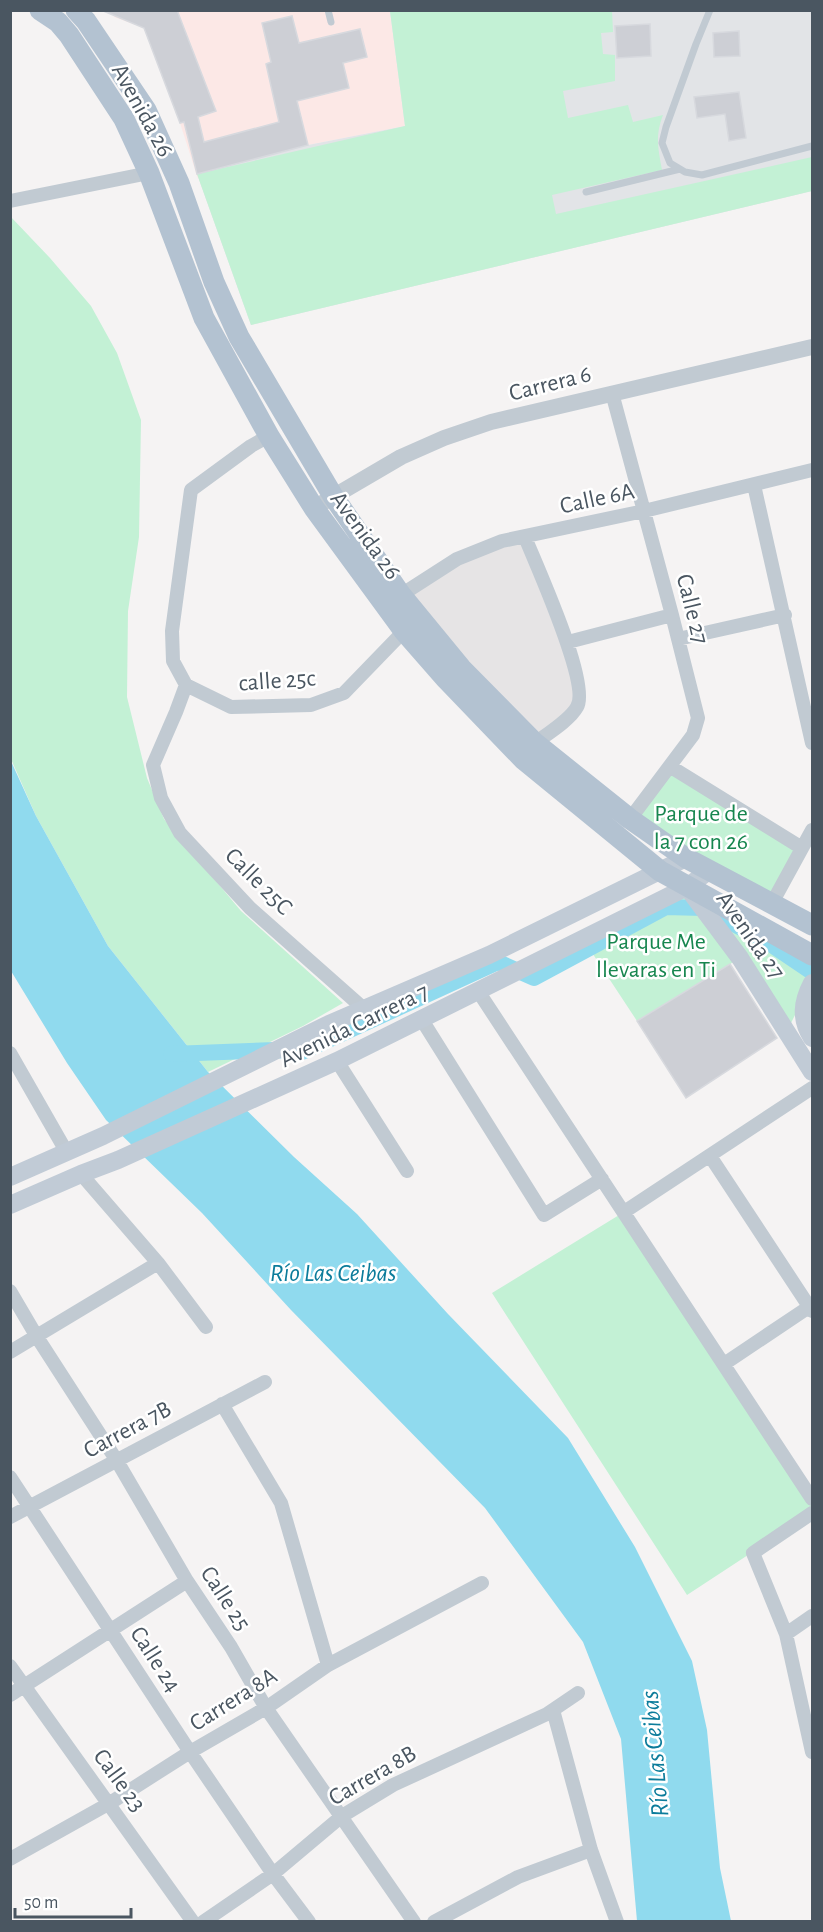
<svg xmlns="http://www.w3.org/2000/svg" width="823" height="1932" viewBox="0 0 823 1932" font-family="'Alegreya Sans',sans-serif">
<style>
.education{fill:#e6e4e5}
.medical{fill:#fce8e6}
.airport{fill:#e2e4e7}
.green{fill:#c3f1d5}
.water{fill:#90daee}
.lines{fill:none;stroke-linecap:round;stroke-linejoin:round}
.canal{stroke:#90daee;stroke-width:16}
.building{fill:#cdcfd5;stroke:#d7d9de;stroke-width:1.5}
.service{stroke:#c1cad2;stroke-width:7}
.minor{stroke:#c1cad2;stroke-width:14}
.tertiary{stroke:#c1cad2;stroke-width:16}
.secondary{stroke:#c1cbd6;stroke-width:18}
.primary{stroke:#b3c2d1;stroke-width:21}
.labels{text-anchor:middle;stroke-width:5;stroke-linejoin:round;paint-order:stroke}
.street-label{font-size:24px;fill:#4a5661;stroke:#fff}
.park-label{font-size:24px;fill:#17864f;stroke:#fff}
.water-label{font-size:26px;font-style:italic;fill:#0c7c9b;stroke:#fff}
</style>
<rect width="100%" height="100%" fill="#f5f3f3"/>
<path class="education" d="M525 537 568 642 577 709 535 743 401 595 429 576Z"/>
<path class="medical" d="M112 11H390L405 126 308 145 198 174V179L180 123 144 28 114 17Z"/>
<path class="airport" d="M390 11H812V191L251 325 197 174 308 145 405 126Z"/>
<path class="green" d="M612 10 613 32 601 33 603 54 615 55V81L563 91 568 118 628 105 633 122 663 115C655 136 658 148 662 170L552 195 556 214 812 157V191L251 325 197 174 405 126 390 11Z
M10 216 50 258 91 306 117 353 141 420 139 537 128 611 127 697 147 778 164 819 241 911 343 1003 303 1026 208 1072 108 946 36 816 11 759Z
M671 767 802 848 771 905 630 819Z
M687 887 723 933 739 915 812 955V981L787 1031 740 958 637 1021 583 939Z
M624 1212 812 1499V1513L687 1595 492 1293Z"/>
<path class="water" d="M10 759 36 816 108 946 208 1072 294 1157 357 1214 448 1314 568 1438 635 1547 692 1661 707 1730 720 1868 731 1921H637L621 1739 583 1642 485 1508 291 1310 202 1213 106 1120 67 1063 11 971Z"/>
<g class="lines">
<path class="canal" d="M171 1054 275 1050 302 1052 498 962 534 978 666 907 703 908 766 941 812 972"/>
</g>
<path class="building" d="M101 10H177L216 111 198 117 204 142 279 122 266 64 271 62 262 23 292 16 299 43 360 29 367 57 343 63 349 88 297 101 308 145 197 174 184 122 180 123 144 28Z
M650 24 651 56 617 58 615 26Z
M739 31 740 56 714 57 713 33Z
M739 92 746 138 729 141 725 114 697 118 694 97Z
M730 964 777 1038 686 1098 637 1021Z"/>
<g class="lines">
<path class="service" d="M328 10 331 22
M710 10 696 44 666 127 662 143 670 163 685 172 702 175 812 146
M586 192 680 169"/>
<path class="minor" d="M10 201 149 173
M612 393 672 615 698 718 693 735 630 819
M269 436 251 446 191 490 172 631 173 661 186 685 231 707 311 705 344 693 404 631
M754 485 812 743
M525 537C536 565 591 684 577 707 570 720 547 734 535 743
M401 595 457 559 502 541 644 511 812 470
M678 639 785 615
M568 642 672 615
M186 685 176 712 153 765 161 798 180 833 250 908 363 1008
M671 767 802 848
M771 905 812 830
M478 991 812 1499
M422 1020 544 1215 602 1179
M10 1053 66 1151
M337 1061 407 1171
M710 1156 812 1311
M81 1174 158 1263 206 1327
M624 1212 812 1088
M10 1291 37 1337 117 1461 187 1581 231 1647 266 1708 414 1922
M10 1352 158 1263
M724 1364 812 1305
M222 1404 281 1503 328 1665
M10 1477 190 1752 273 1874 309 1922
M812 1513 753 1553 786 1634 812 1752
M10 1517 265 1382
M786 1634 812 1616
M10 1666 193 1922
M10 1695 187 1581
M553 1710 591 1850 617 1922
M10 1859 110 1803 190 1752 266 1708 328 1665 482 1583
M203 1922 273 1874 342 1816 393 1785 547 1714 578 1693
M434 1922 518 1877 591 1850"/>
<path class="tertiary" d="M314 508 401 457 444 438 491 422 812 347"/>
<path class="secondary" d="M687 887 740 958 812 1072
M812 983C802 1002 800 1019 812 1038
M10 1177 103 1136 329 1024 489 955 686 858
M10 1205 81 1174 118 1160 337 1061 687 887 710 870"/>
<path class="primary" d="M40 10 58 22 69 35 124 119 149 173 204 318 269 436 314 508 404 631 446 679 523 759 660 871 812 955
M76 10 86 21 146 110 179 183 214 282 239 337 333 496 401 595 461 668 535 743 630 819 686 858 812 925"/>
</g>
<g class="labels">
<g class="street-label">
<text transform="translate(143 110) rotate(61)" y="8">Avenida 26</text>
<text transform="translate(550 383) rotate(-14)" y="8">Carrera 6</text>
<text transform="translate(597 498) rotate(-12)" y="8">Calle 6A</text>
<text transform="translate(366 535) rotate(54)" y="8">Avenida 26</text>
<text transform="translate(693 609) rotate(76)" y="8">Calle 27</text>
<text transform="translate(277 680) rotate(-4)" y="8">calle 25c</text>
<text transform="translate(259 881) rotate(45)" y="8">Calle 25C</text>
<text transform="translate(751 935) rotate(55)" y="8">Avenida 27</text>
<text transform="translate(354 1025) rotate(-26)" y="8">Avenida Carrera 7</text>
<text transform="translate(127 1429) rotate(-28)" y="8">Carrera 7B</text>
<text transform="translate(226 1598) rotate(57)" y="8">Calle 25</text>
<text transform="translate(156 1659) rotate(57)" y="8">Calle 24</text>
<text transform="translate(233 1699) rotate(-32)" y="8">Carrera 8A</text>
<text transform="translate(372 1775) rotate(-30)" y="8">Carrera 8B</text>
<text transform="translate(120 1780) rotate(54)" y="8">Calle 23</text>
</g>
<g class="park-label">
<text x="701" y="821">Parque de<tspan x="701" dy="28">la 7 con 26</tspan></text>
<text x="656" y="949">Parque Me<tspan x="656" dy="28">llevaras en Ti</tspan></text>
</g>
<g class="water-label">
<text x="333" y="1281">Río Las Ceibas</text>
<text transform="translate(654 1754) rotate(-95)" y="9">Río Las Ceibas</text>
</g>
</g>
<rect width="823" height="1932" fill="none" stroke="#4a5661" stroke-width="24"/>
<path d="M15 1908v9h116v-9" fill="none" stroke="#4a5661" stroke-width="3"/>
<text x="24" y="1908" font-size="18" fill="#4a5661" stroke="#ffffff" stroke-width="4.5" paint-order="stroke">50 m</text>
</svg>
